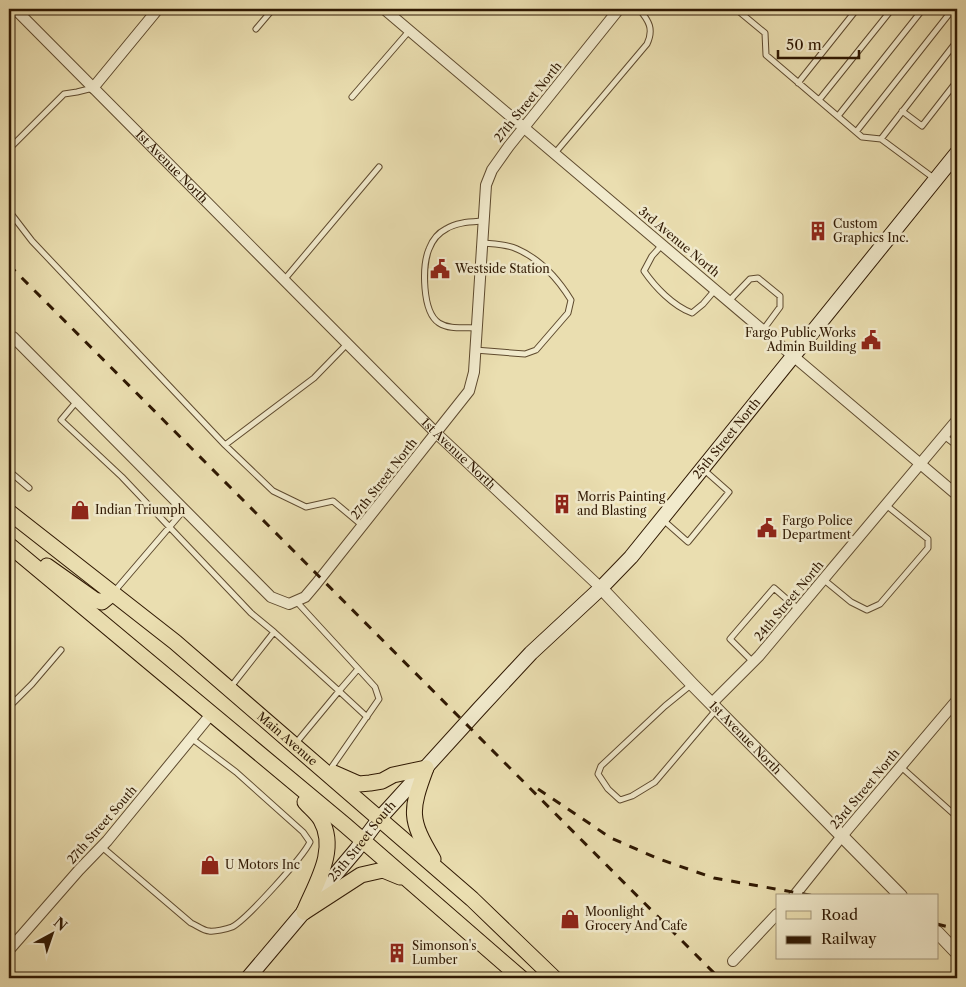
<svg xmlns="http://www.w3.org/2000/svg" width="966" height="987" viewBox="0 0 966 987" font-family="'Libre Caslon Text',serif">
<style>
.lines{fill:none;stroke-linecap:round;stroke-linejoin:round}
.service-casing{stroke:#5e4a2e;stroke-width:7}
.minor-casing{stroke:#5e4a2e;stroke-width:12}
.tertiary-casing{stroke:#5e4a2e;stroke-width:14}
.secondary-casing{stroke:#2f1802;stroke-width:16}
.primary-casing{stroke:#2f1802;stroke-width:17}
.service{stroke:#f1eacc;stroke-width:5}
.minor{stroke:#f1eacc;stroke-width:10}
.tertiary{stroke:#f1eacc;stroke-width:12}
.secondary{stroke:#f1eacc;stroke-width:14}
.primary{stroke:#eadeb0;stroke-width:15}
.rail{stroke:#2f1802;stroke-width:3;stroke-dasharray:9 9;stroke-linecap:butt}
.labels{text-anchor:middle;stroke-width:5;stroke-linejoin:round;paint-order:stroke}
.street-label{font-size:12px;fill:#2f1802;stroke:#f1eacc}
.poi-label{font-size:12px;fill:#2f1802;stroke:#f1eacc;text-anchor:start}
</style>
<rect width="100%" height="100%" fill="#eadeb0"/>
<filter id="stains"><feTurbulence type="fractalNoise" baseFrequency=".004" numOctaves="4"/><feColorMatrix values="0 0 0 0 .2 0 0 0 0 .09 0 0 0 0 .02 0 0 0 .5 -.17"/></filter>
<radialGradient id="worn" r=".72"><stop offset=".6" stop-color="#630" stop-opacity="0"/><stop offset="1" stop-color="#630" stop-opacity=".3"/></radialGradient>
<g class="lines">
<defs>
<path id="service" d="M736 9 765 33 766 55 862 137 881 139 935 179
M256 29 273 9
M798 83 857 9
M352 97 410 30
M819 100 892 9
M902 111 922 126 957 81
M838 116 923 9
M856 132 953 9
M881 139 957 41
M9 149 64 94 77 92 93 88
M555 153 647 44C654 29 649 21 639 9
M9 211 32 241 225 445 273 491 306 507 333 501 363 526
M662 245 652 256 644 271C655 287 673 306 692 313L703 304 715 290
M284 280 379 167
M729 301 750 279 758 278 780 296V307L763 330
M477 328C464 327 450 330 439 323 422 312 422 266 429 249 432 241 438 233 446 229 457 222 471 222 484 221
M475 350 525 354 536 350 568 313 571 300C558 279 540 259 517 249 507 244 494 244 483 243
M77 401 61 420 122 477 251 613 274 632 230 688
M944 436 957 446
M225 445 314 378 347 344
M9 471 29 488
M662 519 688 542 729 492 703 469
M823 579 851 602 867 610 880 604 928 548V539L886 505
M113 593 184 510
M296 601 375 687 379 699 329 771
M274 632 339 691 296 743
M753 662 730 639 774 588 798 609
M358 669 339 691 367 717
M692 684 665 706 601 766 598 774 608 789 620 800 632 796 655 782 716 710
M9 703H13L32 684 61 650
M900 766 957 817
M102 847 191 923C196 925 204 931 209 931 214 932 227 929 232 927 246 920 303 857 310 842L303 832 236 772 191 738"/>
<g id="minor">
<path id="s1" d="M15 9 436 433 601 588"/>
<path d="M384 9 957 495"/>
<path d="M93 88 158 9"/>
<path d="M9 335 13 337 271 597 289 604 305 597 316 584 469 391 474 372 486 185 492 170 509 146 619 9"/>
<path d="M712 703 759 656 957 420"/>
<path d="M794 896 842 836 957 700"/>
<path d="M9 950 79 870 107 841 212 713"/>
<path d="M733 961 777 914"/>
</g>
<g id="tertiary">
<path id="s2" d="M601 588 692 684 901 896"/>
<path d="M937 932 957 953"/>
</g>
<g id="secondary">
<path id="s3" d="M248 978 356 850 380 818 479 709 531 653 601 588 631 557 957 153"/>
</g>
<g id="primary">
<path id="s4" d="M9 512 175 642 472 899 554 978"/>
<path d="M9 545 345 825 521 978"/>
<path d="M47 566 95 600 102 602 113 593"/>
<path d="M426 768C410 811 409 819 433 859"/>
<path d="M334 773 359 784 370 783 382 781 393 775 426 768"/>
<path d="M304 912C316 883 338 850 321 820 317 813 310 808 305 802"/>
<path d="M304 912 361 875 383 870 400 877"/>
</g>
</defs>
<use href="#service" class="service-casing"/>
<use href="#minor" class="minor-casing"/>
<use href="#tertiary" class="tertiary-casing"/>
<use href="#secondary" class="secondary-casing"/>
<use href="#primary" class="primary-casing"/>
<use href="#service" class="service"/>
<use href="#minor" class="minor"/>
<use href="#tertiary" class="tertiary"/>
<use href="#secondary" class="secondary"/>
<use href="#primary" class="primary"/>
<path class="rail" d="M9 265 719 978
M538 789 611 838 659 859 714 878 815 896
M937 924 957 929"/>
</g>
<defs>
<symbol id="building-bare" viewBox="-9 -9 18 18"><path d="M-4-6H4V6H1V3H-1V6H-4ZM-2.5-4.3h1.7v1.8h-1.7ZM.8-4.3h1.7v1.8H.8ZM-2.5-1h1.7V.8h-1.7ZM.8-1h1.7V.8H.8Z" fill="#8f2418" stroke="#f1eacc" stroke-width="2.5" paint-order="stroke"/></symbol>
<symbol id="civic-bare" viewBox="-9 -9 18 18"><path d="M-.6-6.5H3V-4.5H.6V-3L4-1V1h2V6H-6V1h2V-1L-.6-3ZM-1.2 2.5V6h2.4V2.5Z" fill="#8f2418" stroke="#f1eacc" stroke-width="2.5" paint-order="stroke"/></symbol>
<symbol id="shop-bare" viewBox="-9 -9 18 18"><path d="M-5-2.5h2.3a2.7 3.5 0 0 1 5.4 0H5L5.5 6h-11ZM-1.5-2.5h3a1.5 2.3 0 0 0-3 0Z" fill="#8f2418" stroke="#f1eacc" stroke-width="2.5" paint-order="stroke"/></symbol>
</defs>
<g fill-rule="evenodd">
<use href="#building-bare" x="804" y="217" width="28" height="28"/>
<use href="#civic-bare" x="426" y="255" width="28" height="28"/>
<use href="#civic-bare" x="857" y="326" width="28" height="28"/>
<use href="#building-bare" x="548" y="490" width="28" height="28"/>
<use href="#shop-bare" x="66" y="496" width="28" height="28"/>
<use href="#civic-bare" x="753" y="514" width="28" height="28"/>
<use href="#shop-bare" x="196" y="851" width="28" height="28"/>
<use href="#shop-bare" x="556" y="905" width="28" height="28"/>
<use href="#building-bare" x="383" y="939" width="28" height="28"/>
</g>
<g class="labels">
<g class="street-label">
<text transform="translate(528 102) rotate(-51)" y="4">27th Street North</text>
<text dy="4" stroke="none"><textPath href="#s1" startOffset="222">1st Avenue North</textPath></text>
<text transform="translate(679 242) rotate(40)" y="4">3rd Avenue North</text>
<text dy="4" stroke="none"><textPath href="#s3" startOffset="722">25th Street North</textPath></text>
<text dy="4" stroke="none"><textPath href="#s1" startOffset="628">1st Avenue North</textPath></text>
<text transform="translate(384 479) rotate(-52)" y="4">27th Street North</text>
<text transform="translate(789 601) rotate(-50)" y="4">24th Street North</text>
<text dy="4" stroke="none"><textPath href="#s2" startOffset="208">1st Avenue North</textPath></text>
<text dy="4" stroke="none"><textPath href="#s4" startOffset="359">Main Avenue</textPath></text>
<text transform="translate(865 789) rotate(-50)" y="4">23rd Street North</text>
<text transform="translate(102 825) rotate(-49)" y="4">27th Street South</text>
<text dy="4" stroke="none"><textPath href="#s3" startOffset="178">25th Street South</textPath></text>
</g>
<g class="poi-label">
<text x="833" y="228">Custom<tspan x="833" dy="14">Graphics Inc.</tspan></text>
<text x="455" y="273">Westside Station</text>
<text x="856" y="337" text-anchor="end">Fargo Public Works<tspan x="856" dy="14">Admin Building</tspan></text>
<text x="577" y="501">Morris Painting<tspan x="577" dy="14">and Blasting</tspan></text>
<text x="95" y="514">Indian Triumph</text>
<text x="782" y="525">Fargo Police<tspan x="782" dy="14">Department</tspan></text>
<text x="225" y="869">U Motors Inc</text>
<text x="585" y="916">Moonlight<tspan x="585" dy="14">Grocery And Cafe</tspan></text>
<text x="412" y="950">Simonson's<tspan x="412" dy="14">Lumber</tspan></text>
</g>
</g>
<rect width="966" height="987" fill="none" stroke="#eadeb0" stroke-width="30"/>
<rect x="10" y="10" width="946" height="967" fill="none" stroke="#2f1802" stroke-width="2.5"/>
<rect x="15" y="15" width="936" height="957" fill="none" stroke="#2f1802"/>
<rect x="776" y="894" width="162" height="65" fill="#f1eacc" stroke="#a3967b"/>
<rect x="786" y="911" width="25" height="8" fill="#eadeb0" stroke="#a3967b"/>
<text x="821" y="920" font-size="15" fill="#2f1802">Road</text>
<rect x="786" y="936" width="25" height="8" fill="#2f1802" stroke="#a3967b"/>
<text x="821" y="944" font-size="15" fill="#2f1802">Railway</text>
<g transform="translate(52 934) rotate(40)" stroke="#f1eacc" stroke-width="4" paint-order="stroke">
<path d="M0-4L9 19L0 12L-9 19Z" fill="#2f1802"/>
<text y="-8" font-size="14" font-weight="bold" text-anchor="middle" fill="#2f1802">N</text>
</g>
<path d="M778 50v8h81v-8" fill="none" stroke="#2f1802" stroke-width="2.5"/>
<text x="786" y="50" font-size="15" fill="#2f1802" stroke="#f1eacc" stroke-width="4" paint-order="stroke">50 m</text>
<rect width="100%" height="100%" filter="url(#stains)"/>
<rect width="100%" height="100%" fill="url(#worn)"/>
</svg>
